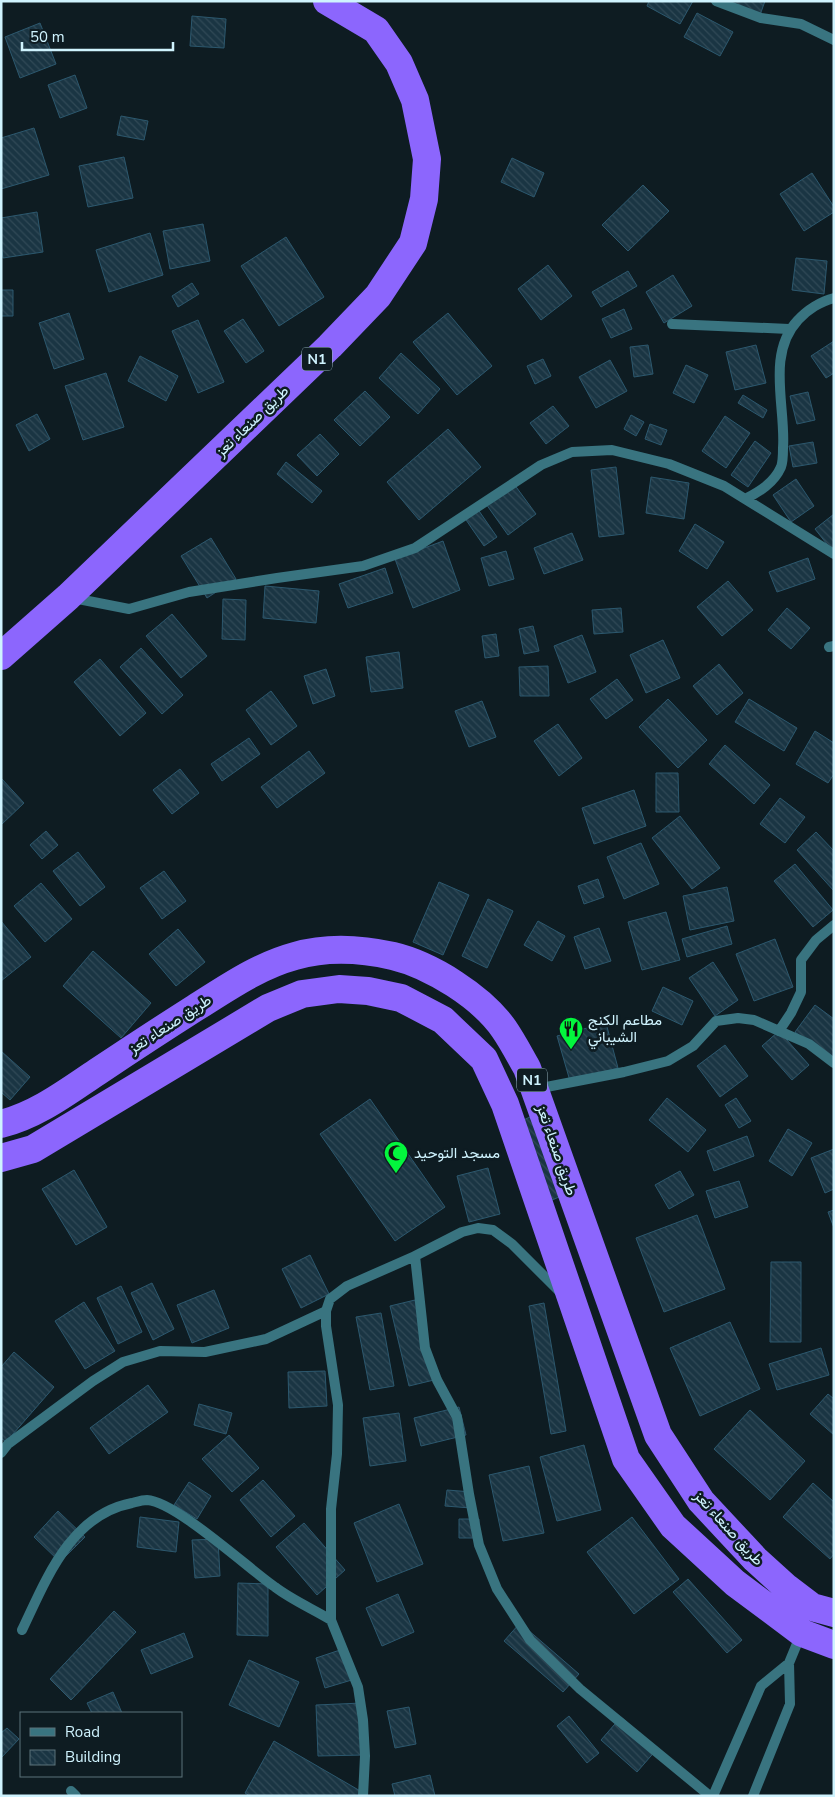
<svg xmlns="http://www.w3.org/2000/svg" width="835" height="1797" viewBox="0 0 835 1797" font-family="'Nunito Sans',Vazirmatn,sans-serif">
<style>
.building{fill:url(#building-back-hatch);stroke:#2c586e}
.lines{fill:none;stroke-linecap:round;stroke-linejoin:round}
.minor{stroke:#397480;stroke-width:10}
.trunk{stroke:#8c66fd;stroke-width:28}
.labels{text-anchor:middle;stroke-width:5;stroke-linejoin:round;paint-order:stroke}
.shield{fill:#0e1c22;stroke:#95b2bc;stroke-width:1}
.shield-label{font-size:14px;font-weight:bold;fill:#cff3fe}
.street-label{font-size:15px;fill:#cff3fe;stroke:#0e1c22}
.poi-label{font-size:15px;fill:#cff3fe;stroke:#0e1c22;text-anchor:start}
</style>
<defs>
<pattern id="building-back-hatch" width="6" height="6" patternUnits="userSpaceOnUse" patternTransform="scale(1.25)"><rect width="6" height="6" fill="#1a3543"/><path d="M-1 5l2 2M0 0l6 6M5-1l2 2" fill="none" stroke="#304956"/></pattern>
</defs>
<rect width="100%" height="100%" fill="#0e1c22"/>
<path class="building" d="M649 1H693L680 24 647 6Z
M724 1H765L760 15Z
M697 13 733 32 720 56 684 37Z
M192 16 226 19 224 48 190 46Z
M40 23 56 64 20 78 5 37Z
M75 75 87 108 60 118 48 85Z
M121 116 148 121 144 140 117 135Z
M34 128 49 175 1 189V138Z
M124 157 133 198 88 207 79 166Z
M512 158 544 173 534 197 501 182Z
M812 173 834 207V212L804 231 780 194Z
M643 185 669 211 628 251 602 225Z
M37 212 43 252 3 258 1 243V218Z
M203 224 210 261 170 269 163 231Z
M150 233 163 275 109 292 96 250Z
M286 237 324 297 279 326 241 266Z
M796 258 827 261 824 294 792 290Z
M548 265 572 296 541 320 518 289Z
M628 271 637 286 601 307 592 292Z
M673 275 692 306 664 323 646 292Z
M192 283 199 294 178 307 172 296Z
M1 290H13V316H1Z
M624 309 632 329 611 338 602 319Z
M69 313 84 359 54 369 39 323Z
M448 313 492 366 457 395 413 342Z
M243 319 264 351 246 363 224 331Z
M198 320 224 382 198 393 172 331Z
M834 341V373L826 378 811 356Z
M648 345 653 374 634 377 630 347Z
M756 345 766 383 735 390 726 352Z
M401 353 440 389 418 414 379 378Z
M140 356 178 376 166 401 128 381Z
M543 359 551 376 535 384 527 366Z
M610 360 627 391 596 408 579 377Z
M686 365 708 375 694 403 673 393Z
M106 373 124 427 83 440 65 386Z
M365 391 390 417 360 446 334 420Z
M808 392 815 420 797 424 790 396Z
M743 395 767 410 763 418 738 403Z
M553 406 569 426 546 444 530 423Z
M37 414 50 439 29 451 16 425Z
M631 415 644 422 636 436 624 429Z
M725 416 750 433 726 468 702 451Z
M650 424 667 430 661 445 645 439Z
M448 429 481 467 419 520 387 482Z
M320 434 339 454 317 476 297 455Z
M755 441 771 453 748 487 731 475Z
M813 442 817 463 793 467 789 446Z
M286 462 322 491 312 503 277 474Z
M616 467 624 534 599 537 591 470Z
M651 477 689 483 684 519 646 513Z
M796 479 814 506 791 522 773 495Z
M514 484 536 514 508 535 486 504Z
M477 508 497 537 484 546 464 517Z
M834 514V553L815 529Z
M695 524 724 542 707 569 679 551Z
M572 533 583 560 544 574 534 548Z
M211 538 236 579 207 598 181 556Z
M443 541 460 590 413 608 395 559Z
M506 551 514 579 489 586 481 558Z
M808 558 815 579 777 592 769 572Z
M385 568 393 593 348 608 339 584Z
M728 581 753 610 722 636 697 607Z
M265 586 319 591 316 623 263 618Z
M223 599 246 600 245 640 222 639Z
M621 608 623 632 594 634 592 610Z
M787 608 810 628 791 649 768 630Z
M172 614 207 656 181 678 146 636Z
M533 626 539 651 524 654 519 629Z
M496 634 499 656 485 658 482 636Z
M582 635 596 672 568 683 554 646Z
M663 640 680 678 646 693 630 655Z
M141 648 183 695 162 714 120 667Z
M399 652 403 688 371 692 366 657Z
M100 659 146 713 120 736 74 682Z
M719 664 743 693 717 715 693 686Z
M548 666 549 696H520L519 667Z
M326 669 335 696 313 704 304 676Z
M617 679 633 700 606 719 590 699Z
M271 691 297 726 271 745 246 710Z
M668 699 707 740 678 768 639 727Z
M749 699 797 728 784 751 735 722Z
M482 701 496 737 469 747 455 711Z
M558 724 582 758 559 776 534 741Z
M815 731 834 743V774L828 783 796 764Z
M249 738 260 754 222 781 211 764Z
M725 745 770 785 754 804 709 764Z
M309 751 325 773 277 808 261 787Z
M180 769 199 793 172 814 153 790Z
M656 773H678L679 812H656Z
M1 778 24 803 1 825Z
M634 790 646 826 594 844 582 808Z
M780 798 805 817 785 843 760 824Z
M680 816 720 868 692 889 652 838Z
M46 831 58 845 42 859 30 845Z
M816 832 834 851V891L797 850Z
M641 843 659 884 624 899 607 857Z
M78 852 105 887 80 906 53 871Z
M795 864 833 910 813 927 774 881Z
M164 871 186 901 162 919 140 888Z
M598 879 604 897 584 904 578 886Z
M439 882 469 895 443 955 413 942Z
M41 883 72 919 45 942 14 906Z
M727 887 734 921 690 930 683 896Z
M488 899 513 911 487 968 462 956Z
M666 912 680 960 642 970 628 922Z
M1 921 31 957 1 981Z
M538 921 565 936 552 961 524 945Z
M727 926 732 944 687 957 682 939Z
M599 928 611 961 585 969 574 937Z
M178 929 205 962 176 986 149 954Z
M775 939 793 987 754 1001 736 954Z
M93 951 151 1003 121 1038 63 986Z
M713 962 738 1000 715 1016 689 978Z
M663 987 693 1001 682 1025 652 1011Z
M815 1005 834 1019V1062L795 1032Z
M606 1023 618 1068 570 1081 557 1036Z
M779 1031 809 1065 792 1080 762 1046Z
M725 1045 748 1076 720 1097 697 1066Z
M1 1051 30 1077 10 1100 1 1092Z
M667 1098 706 1130 688 1152 649 1120Z
M736 1098 751 1121 739 1128 725 1105Z
M370 1099 445 1207 395 1241 320 1134Z
M530 1117 566 1194 543 1204 508 1127Z
M788 1129 812 1143 792 1176 769 1161Z
M747 1136 754 1156 714 1171 707 1151Z
M834 1149V1189L825 1193 811 1158Z
M488 1168 500 1214 469 1222 457 1176Z
M74 1170 107 1227 76 1245 42 1189Z
M680 1171 694 1195 669 1209 655 1185Z
M739 1181 748 1207 715 1218 706 1191Z
M834 1210V1228L828 1212Z
M697 1215 725 1289 664 1312 636 1238Z
M310 1255 329 1294 301 1308 282 1269Z
M771 1262H801V1342H770Z
M152 1283 174 1329 153 1340 131 1293Z
M121 1286 142 1332 118 1344 97 1298Z
M214 1290 229 1328 192 1343 177 1305Z
M415 1300 434 1380 409 1386 390 1306Z
M84 1302 115 1351 85 1369 55 1321Z
M544 1303 566 1431 551 1434 529 1306Z
M381 1313 394 1386 370 1390 356 1317Z
M730 1322 760 1389 700 1416 670 1348Z
M821 1348 829 1375 777 1390 769 1364Z
M14 1352 54 1387 6 1442 1 1438V1367Z
M325 1371 327 1406 289 1408 288 1372Z
M148 1385 168 1412 109 1454 90 1428Z
M828 1394 834 1399V1435L810 1414Z
M199 1404 232 1413 226 1434 194 1425Z
M459 1407 466 1435 421 1446 414 1418Z
M750 1410 805 1461 770 1500 714 1449Z
M399 1413 406 1461 370 1466 363 1418Z
M229 1435 259 1468 232 1492 202 1459Z
M584 1445 601 1510 557 1521 540 1457Z
M529 1466 544 1533 503 1541 489 1475Z
M263 1480 295 1516 271 1537 240 1500Z
M189 1482 211 1496 197 1519 174 1505Z
M813 1483 834 1502V1554L830 1559 783 1517Z
M447 1490 472 1492 471 1508 445 1506Z
M399 1504 423 1564 377 1582 354 1523Z
M58 1511 85 1537 60 1562 34 1537Z
M140 1517 179 1522 176 1552 137 1547Z
M632 1517 679 1579 634 1614 587 1552Z
M459 1519H479V1538H459Z
M304 1523 345 1570 317 1595 276 1547Z
M218 1539 220 1576 195 1578 192 1540Z
M688 1579 742 1640 727 1653 673 1592Z
M238 1583 268 1584V1636L237 1635Z
M398 1594 414 1632 382 1646 366 1608Z
M114 1611 136 1632 71 1700 50 1679Z
M520 1623 579 1674 563 1692 504 1641Z
M184 1633 193 1657 151 1674 141 1650Z
M346 1648 355 1679 325 1688 316 1658Z
M249 1660 299 1682 279 1727 229 1705Z
M113 1692 122 1713H92L87 1703Z
M362 1703 364 1755 318 1756 316 1705Z
M409 1707 416 1744 395 1748 387 1711Z
M569 1716 599 1753 587 1763 557 1726Z
M621 1717 657 1749 637 1772 601 1740Z
M7 1728 19 1739 1 1758V1733Z
M274 1741 369 1796H250L245 1793Z
M430 1775 435 1796H395L392 1784Z"/>
<g class="lines">
<path class="minor" d="M716 1 761 18 801 24 834 40
M672 324 789 329
M745 499C759 492 774 483 781 467 783 462 783 454 783 448 786 407 766 354 798 320 807 310 821 301 834 298
M73 598 129 609 189 592 277 578 363 566 415 548 541 465 572 452 612 450 669 464 724 486 834 554
M829 647 834 646
M779 1031 791 1013 801 992V960L816 940 834 925
M536 1089 624 1072 668 1061 693 1046 716 1021 738 1018 754 1020 809 1044 834 1063
M415 1256 425 1348 437 1380 457 1417 469 1494 479 1545 497 1589 530 1640 580 1689 710 1796
M1 1453 8 1444 93 1381 123 1362 160 1351 205 1352 266 1339 326 1311
M22 1630C46 1580 70 1515 132 1503 136 1502 142 1500 147 1500 175 1501 249 1569 275 1587 292 1600 313 1609 331 1620
M71 1791 76 1796
M363 1796 365 1756 363 1720 358 1687 331 1620V1509L337 1454 338 1405 326 1326V1311L330 1299 347 1286 415 1256 462 1232 478 1228 493 1230 512 1244 562 1294
M713 1796 761 1686 789 1663
M753 1796 790 1704 789 1663 801 1634"/>
<path class="trunk" d="M1 656 68 597 330 346 378 296 413 243 424 199 427 159 415 100 399 63 376 30 327 1
M1 1124C37 1115 67 1092 97 1072 130 1050 162 1029 195 1008 227 988 258 966 295 956 326 947 362 949 393 956 431 965 482 997 504 1029 513 1042 520 1056 527 1068L658 1435 701 1501 755 1559 787 1588 812 1607 834 1613
M1 1158 33 1149 268 1008 302 994 339 989 368 991 401 998 443 1020 484 1059 505 1104 626 1459 673 1526 735 1583 802 1633 834 1645"/>
</g>
<defs>
<symbol id="restaurant-pin" viewBox="-11 -11 22 30"><path d="M0 17L-7.5 6A9.5 9.5 0 1 1 7.5 6Z" fill="#03f63d" stroke="#0e1c22"/><path d="M-5-6h1v4h1v-4h1v4h1v-4h1v5L-1.5 .5V6h-2V.5L-5-1ZM5-6V6H3V1.5H1.5Q1.5-4 5-6Z" fill="#111"/></symbol>
<symbol id="mosque-pin" viewBox="-11 -11 22 30"><path d="M0 17L-7.5 6A9.5 9.5 0 1 1 7.5 6Z" fill="#03f63d" stroke="#0e1c22"/><path d="M3.5-4.9A6 6 0 1 0 3.5 4.9A5 5 0 1 1 3.5-4.9Z" fill="#111"/></symbol>
</defs>
<g fill-rule="evenodd">
<use href="#restaurant-pin" x="557" y="1015" width="28" height="38"/>
<use href="#mosque-pin" x="382" y="1139" width="28" height="38"/>
</g>
<g class="labels">
<g class="shield">
<rect x="302" y="347.5" width="30" height="23" rx="4"/>
<rect x="517" y="1068.5" width="30" height="23" rx="4"/>
</g>
<g class="shield-label">
<text x="317" y="364">N1</text>
<text x="532" y="1085">N1</text>
</g>
<g class="street-label">
<text transform="translate(252 421) rotate(-44)" y="5">طريق صنعاء تعز</text>
<text transform="translate(170 1024) rotate(-33)" y="5">طريق صنعاء تعز</text>
<text transform="translate(557 1150) rotate(71)" y="5">طريق صنعاء تعز</text>
<text transform="translate(729 1528) rotate(48)" y="5">طريق صنعاء تعز</text>
</g>
<g class="poi-label">
<text x="588" y="1025">مطاعم الكنج<tspan x="588" dy="17">الشيباني</tspan></text>
<text x="414" y="1158">مسجد التوحيد</text>
</g>
</g>
<rect width="835" height="1797" fill="none" stroke="#cff3fe" stroke-width="5"/>
<rect x="20" y="1712" width="162" height="65" fill="#0e1c22" stroke="#5b727a"/>
<rect x="30" y="1728" width="25" height="8" fill="#397480" stroke="#5b727a"/>
<text x="65" y="1737" font-size="15" fill="#cff3fe">Road</text>
<rect x="30" y="1750" width="25" height="15" fill="url(#building-back-hatch)" stroke="#5b727a"/>
<text x="65" y="1762" font-size="15" fill="#cff3fe">Building</text>
<path d="M22 42v8h151v-8" fill="none" stroke="#cff3fe" stroke-width="2.5"/>
<text x="30" y="42" font-size="15" fill="#cff3fe" stroke="#0e1c22" stroke-width="4" paint-order="stroke">50 m</text>
</svg>
